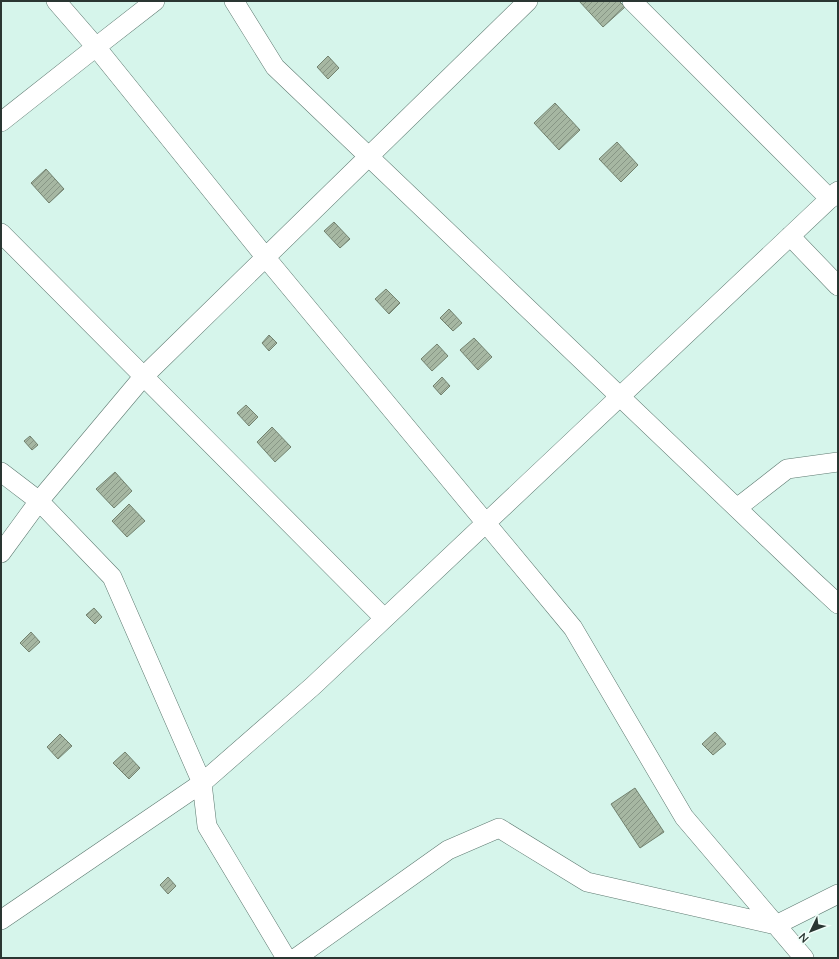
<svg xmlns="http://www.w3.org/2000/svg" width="839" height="959" viewBox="0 0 839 959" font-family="Lato,sans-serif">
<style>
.building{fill:url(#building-hatch);stroke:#72826f}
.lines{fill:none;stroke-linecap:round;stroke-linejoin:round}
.street-casing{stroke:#5e7a71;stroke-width:20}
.street{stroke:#fff;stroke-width:19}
</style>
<defs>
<pattern id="building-hatch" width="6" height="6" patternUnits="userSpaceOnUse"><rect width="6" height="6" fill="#a6b7a2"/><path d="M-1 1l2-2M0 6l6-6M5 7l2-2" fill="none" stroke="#879685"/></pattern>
</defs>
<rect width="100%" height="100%" fill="#d6f5eb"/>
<path class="building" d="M579 1H619L625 7 603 27Z
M328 56 339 68 328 79 317 67Z
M555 103 580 130 559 150 534 123Z
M617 142 638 165 621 182 599 159Z
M46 169 64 189 49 203 31 183Z
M334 222 350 239 340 248 324 231Z
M386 289 400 303 389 314 375 299Z
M449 309 462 323 453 331 440 318Z
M269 335 277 343 269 351 262 343Z
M474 338 492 357 478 370 460 350Z
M437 344 448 356 432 371 421 359Z
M442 377 450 386 441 395 433 386Z
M246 405 258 417 249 426 237 413Z
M272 427 291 447 275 462 257 442Z
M30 436 38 445 32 450 24 441Z
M115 472 132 491 114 508 96 489Z
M129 504 145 521 127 537 112 521Z
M94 608 102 617 95 624 86 615Z
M31 632 40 642 29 652 20 643Z
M715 732 726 744 713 755 702 744Z
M60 734 72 746 58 759 47 747Z
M125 752 140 768 129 779 113 763Z
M635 788 664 832 640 848 611 804Z
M168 877 176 886 168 894 160 885Z"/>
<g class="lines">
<defs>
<path id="street" d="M56 1 96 47 271 264 573 628 684 817 804 958
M234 1 275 67 811 579 838 604
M632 1 830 199
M1 122 96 47 155 1
M1 233 384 618
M790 236 838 286
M1 472 39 501 112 577 202 783 207 826 286 958
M737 508 787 469 838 462
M1 553 39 501 143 377 528 1
M1 920 202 783 313 686 838 191
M296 958 448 850 499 828 587 882 776 925 838 894"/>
</defs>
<use href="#street" class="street-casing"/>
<use href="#street" class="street"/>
</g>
<rect width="839" height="959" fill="none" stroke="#2a3632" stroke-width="4"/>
<g transform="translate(811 931) rotate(227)" stroke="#f1fef9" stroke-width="3" paint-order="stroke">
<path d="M0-3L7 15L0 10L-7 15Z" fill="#2a3632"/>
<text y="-6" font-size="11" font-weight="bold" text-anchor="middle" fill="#2a3632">N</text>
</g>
</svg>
